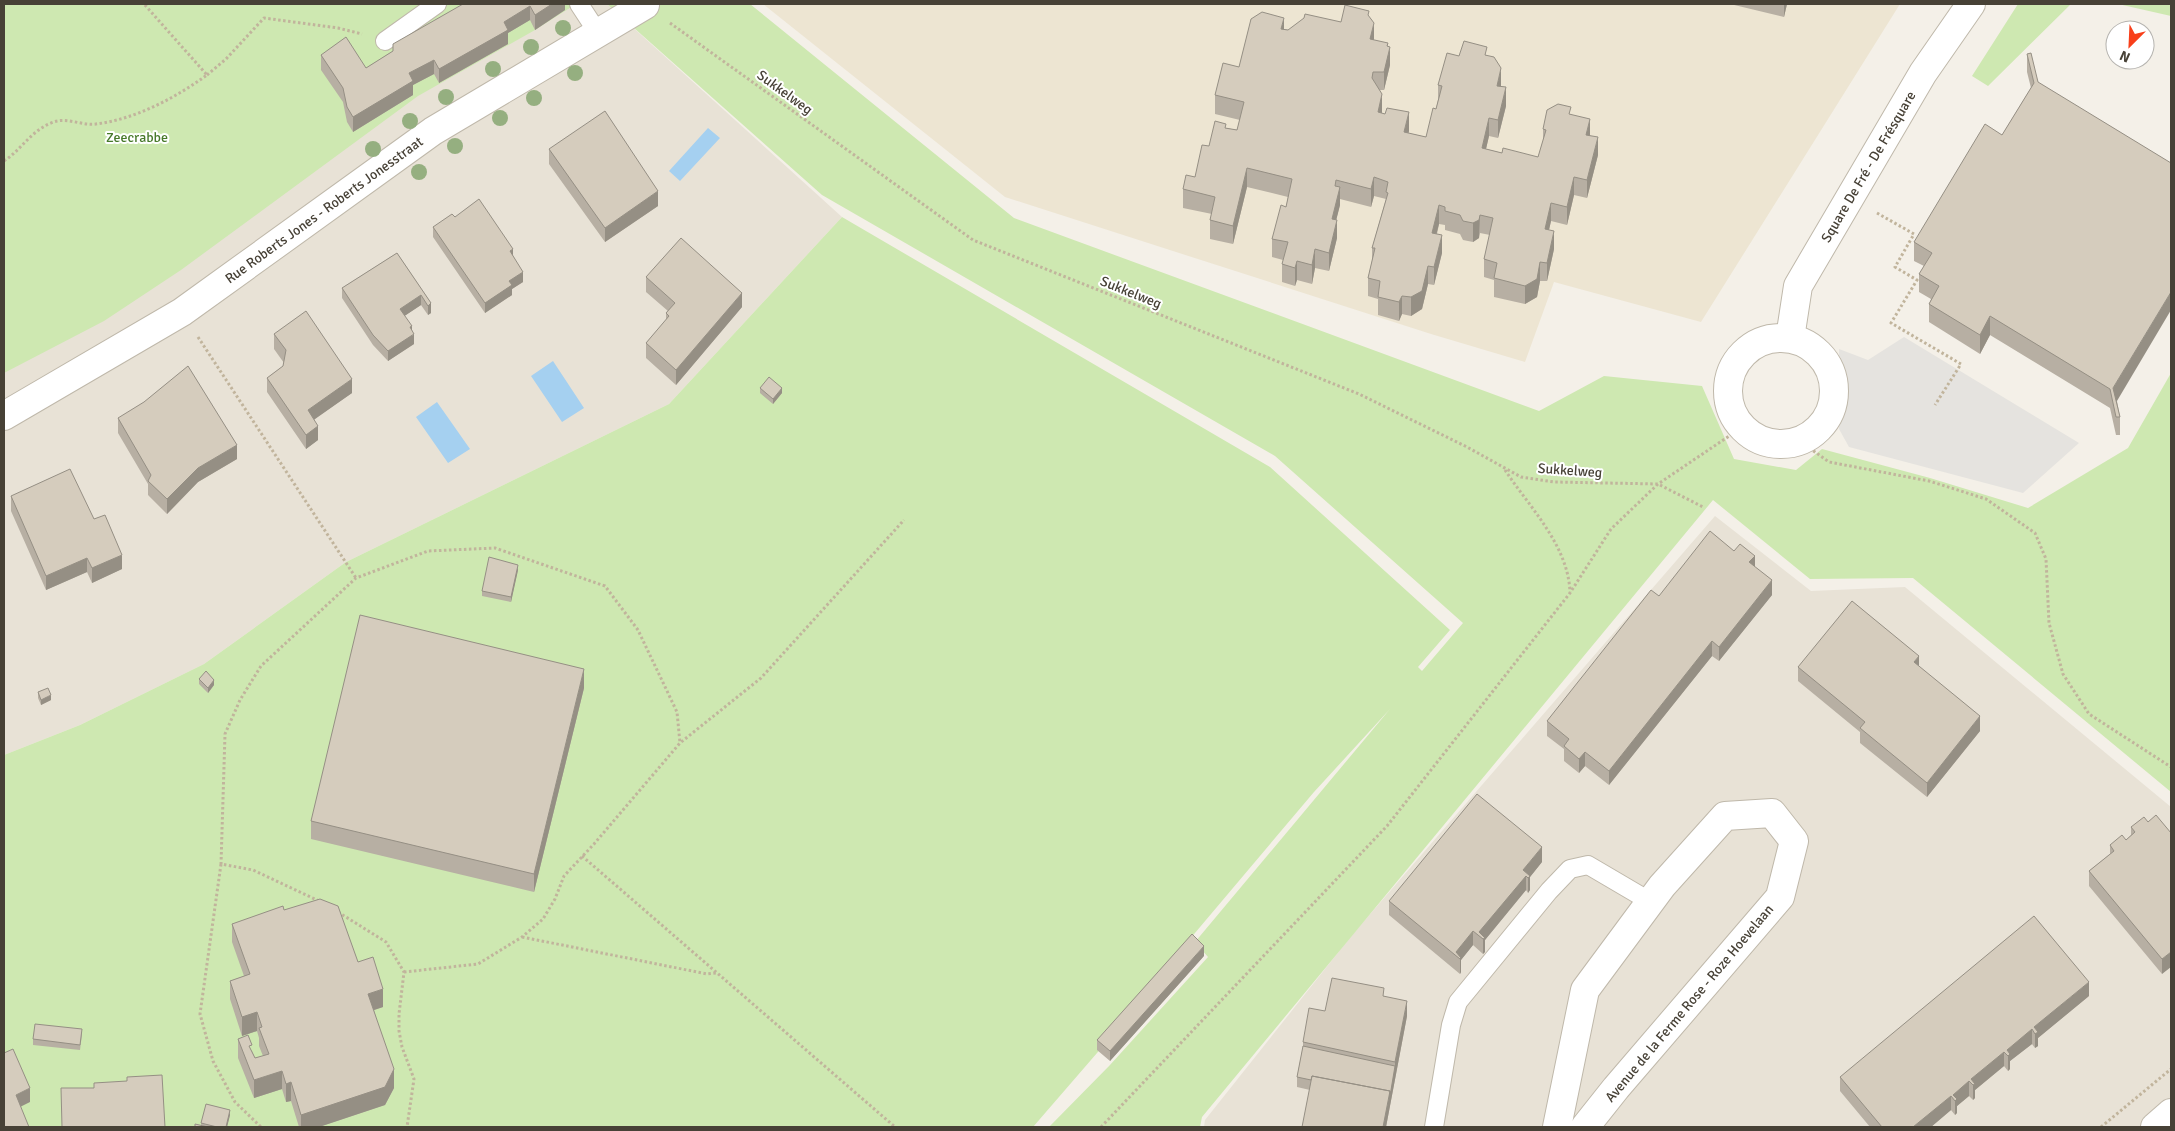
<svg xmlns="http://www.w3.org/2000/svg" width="2175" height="1131" viewBox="0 0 2175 1131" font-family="Signika,sans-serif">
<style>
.residential{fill:#e8e2d6}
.education{fill:#ede5d2}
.green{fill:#cee8b1}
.parking{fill:#e5e3df}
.water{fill:#a5d0f0}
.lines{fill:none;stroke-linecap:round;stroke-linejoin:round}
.service-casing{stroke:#bfb8aa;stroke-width:20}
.minor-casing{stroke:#bfb8aa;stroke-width:30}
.path{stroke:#c1b49c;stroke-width:3;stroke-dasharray:2.5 2.5;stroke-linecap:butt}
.service{stroke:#fff;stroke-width:18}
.minor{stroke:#fff;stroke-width:28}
.tree{fill:#95af80}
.wall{fill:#b7afa3}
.shaded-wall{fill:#958f84}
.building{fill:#d5ccbd;stroke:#958f84}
.labels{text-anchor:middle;stroke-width:4;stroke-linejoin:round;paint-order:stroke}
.street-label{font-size:14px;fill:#474136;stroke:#fff}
.park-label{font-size:14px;fill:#47792a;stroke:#fff}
</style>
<rect width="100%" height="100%" fill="#f4f0e8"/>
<path class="residential" d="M4 4H607L842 217 669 404 346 562 204 664 80 725 4 755Z
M1715 516 1811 591 1905 587 2171 807V1127H1204L1205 1120 1352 935Z"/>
<path class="education" d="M763 4H1900L1701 322 1554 282 1525 362 1431 334 1005 197Z"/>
<path class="green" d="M4 4H576L535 30 418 96 181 270 104 321 4 373Z
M607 4H750L1014 218 1539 411 1604 376 1702 386 1734 459 1796 470 1822 449 1930 478 2028 508 2128 448 2171 373V792L1913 578 1810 579 1713 500 1202 1117 1200 1127H1049L1110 1065 1208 957 1195 942 1390 709 1314 792 1184 946 1187 949 1033 1127H4V755L80 725 204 664 346 562 669 404 842 217 1270 467 1450 630 1418 667 1422 671 1463 623 1275 456 822 195Z
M2018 4H2071L1988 86 1972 76Z
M2118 4H2171V16Z"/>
<path class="parking" d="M1904 337 2079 443 2023 493 1849 447 1839 429V349L1868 360Z"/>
<path class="water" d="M708 128 720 138 680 181 669 171Z
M553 361 584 408 562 422 531 376Z
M437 402 470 449 448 463 416 417Z"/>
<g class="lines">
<defs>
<path id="service" d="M579 4 598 33
M385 41 437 4
M1434 1127 1451 1025 1458 1002 1549 891 1570 869 1588 865 1651 902"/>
<g id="minor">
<circle cx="1781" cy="391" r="53"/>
<path id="s1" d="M1790 338 1798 286 1923 73 1971 4"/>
<path id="s2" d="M4 416 182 312 433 131 645 5"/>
<path d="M1557 1127 1585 990 1662 886 1725 816 1772 813 1794 841 1780 897 1616 1088 1585 1127"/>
<path d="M2155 1127 2171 1113"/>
</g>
</defs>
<use href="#service" class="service-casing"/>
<use href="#minor" class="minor-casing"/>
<path class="path" d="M670 23 973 240 1359 394 1467 447 1521 477 1554 482 1658 484 1703 507
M207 75 226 59 264 18 338 28 362 34
M4 161C21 150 31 131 51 123 66 116 81 126 96 124 136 119 175 98 207 75L144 4
M1877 213 1914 234 1895 267 1917 280 1891 323 1961 364 1935 405
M198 337 356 578
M1801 442 1829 462 1929 481 1986 499 2035 533 2046 559 2049 623 2063 674 2089 714 2171 767
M1505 470C1530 508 1568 545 1570 592
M582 856 895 1127
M221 864 200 1014 213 1061 235 1102 261 1127
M319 901 253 870 221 864 225 734 240 700 261 666 356 578 428 551 495 548 605 586 638 630 677 712 680 743
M338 912 386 942 404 972 399 1014V1031L402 1047 414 1079 407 1127
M522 937 707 974 716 973
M404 972 478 964 522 937 543 919 555 899 564 876 594 844 680 743 761 678 904 520
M1101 1127 1387 826 1570 593 1611 529 1658 484 1741 428
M2101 1127 2171 1069"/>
<use href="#service" class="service"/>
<use href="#minor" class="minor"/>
</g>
<g class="tree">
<circle cx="563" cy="28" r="8"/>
<circle cx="531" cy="47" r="8"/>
<circle cx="493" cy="69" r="8"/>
<circle cx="575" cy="73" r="8"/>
<circle cx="446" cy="97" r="8"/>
<circle cx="534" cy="98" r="8"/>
<circle cx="500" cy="118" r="8"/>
<circle cx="410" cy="121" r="8"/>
<circle cx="455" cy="146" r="8"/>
<circle cx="373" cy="149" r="8"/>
<circle cx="419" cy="172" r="8"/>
</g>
<path class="wall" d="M463 4H565V10L535 30 530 20 508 33V44L439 83 434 74 413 85V95L353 132 347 122 343 102 321 70V55L366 68 393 51Z
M1730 4H1787L1784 17Z
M1369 17 1374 40 1388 46 1390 65 1384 90H1380L1382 113 1409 131 1408 133 1426 137 1436 109 1438 100V85L1459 56 1487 55 1501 87 1506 106 1498 138 1489 136 1486 149 1502 153 1538 157 1543 141V129L1571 114 1590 135 1598 155 1587 198 1574 195 1567 225 1551 221 1549 230 1554 249 1547 281H1540L1537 297 1525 304 1494 297V280L1484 277V259L1490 235 1480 233 1479 238 1473 242 1463 240 1460 234 1445 230V225L1439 224 1437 234 1442 253 1434 285 1428 284 1422 309 1411 316 1402 314 1399 321 1378 315V299L1368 296V278L1372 261V248L1386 199 1374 196 1371 207 1340 199V205L1336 220 1337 238 1329 271 1315 268 1312 284 1297 280 1295 286 1282 282V264L1283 260 1272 257V239L1286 207 1288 197 1247 187 1233 244 1210 239V220L1212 214 1183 208V189L1195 177 1209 146 1226 128 1237 130 1240 120 1215 114V95L1239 67 1284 29 1288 30 1341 22Z
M2027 54 2117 401 2120 417V435H2116L2110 408 1990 335 1980 354 1929 322V304L1931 299 1919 292V274L1924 266 1914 261V242L2002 135 2031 88 2027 72Z
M549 149 658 206 605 242 549 164Z
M455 217 513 256 523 282 512 289V295L485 313 433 237V227Z
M397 253 431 303V313L428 315 421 305 404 316 412 330 414 344 388 361 373 345 342 298V288Z
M646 277 742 307 676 385 646 358V343L666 320V313L668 311 646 292Z
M274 334 352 393 314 419 318 440 306 449 267 392V378L283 366 284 363 274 349Z
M760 388 782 393 773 404 760 393Z
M118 418 237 459 198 482 167 514 148 495V484L118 433Z
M11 496 94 519 122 569 92 583 87 572 46 590 11 511Z
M1755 567 1772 595 1719 661 1712 656 1609 785 1585 766 1579 773 1564 761V749L1547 736V721L1659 596Z
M518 570 511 602 482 596V591Z
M1798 667H1919L1980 731 1927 797 1860 743V732L1798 681Z
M199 679 214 685 208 693 199 684Z
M584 688 534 892 311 839V821Z
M38 692 51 700 41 705 38 698Z
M2148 822 2171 833 2162 974 2089 886V871L2110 854V845L2126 840 2131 835V827Z
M1542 862 1530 877V890L1528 893 1526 890 1485 940V952L1483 954 1473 945 1461 960V972L1460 974 1389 915V901Z
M284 910 358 962 383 1007 374 1010 394 1088 385 1105 319 1127H299L291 1101 286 1102 282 1089 254 1098 238 1058V1039L252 1051 255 1058 263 1056 259 1046V1038L257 1031 242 1036 230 999V981L244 976 232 942V924Z
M1204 956 1110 1061 1097 1050V1040Z
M1384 996 1407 1016 1386 1127 1310 1090 1297 1087V1077L1303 1046V1042L1325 1011Z
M2089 996 2038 1038V1046L2035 1048 2032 1044 2010 1061V1069L2008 1071 2004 1066 1975 1090V1098L1973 1100 1969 1096 1957 1106V1113L1955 1115 1951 1110 1931 1127H1870L1840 1091V1077Z
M82 1034 80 1050 33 1045V1039Z
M230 1115 227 1127H195L201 1126V1123Z"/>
<path class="shaded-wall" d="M552 4H565V10L535 30V15Z
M1784 4H1787L1784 17Z
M530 6V20L508 33V44L439 83V69L504 22Z
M1284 18V36L1281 29Z
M1374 23V41L1370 39Z
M1388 43V56L1390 47V65L1384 90V72Z
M434 60V74L413 85V95L353 132V117L409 73Z
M1501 68V86L1497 104V86Z
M1506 87V106L1498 138V120Z
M1382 94V112L1378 131V112Z
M1409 112V131L1404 150V132Z
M1489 118V136L1482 166V148Z
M1590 119V137L1586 135Z
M1598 137V155L1587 198V180Z
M1247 168V187L1233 244V226Z
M1374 177V196L1371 207V189Z
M1574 177V195L1567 225V207Z
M1340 187V205L1332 237V219Z
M658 191V206L605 242V228Z
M1551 203V221L1545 247V229Z
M1439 205V224L1432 251V233Z
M1480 215 1479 238 1473 242V223Z
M1337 220V238L1329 271V253Z
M1554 231V249L1547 281V263Z
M1442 235V253L1434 285V267Z
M513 249V259L510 251Z
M1315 249V268L1312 284V265Z
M1297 261V280L1295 286V268Z
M1540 262V281L1537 297 1525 304V286Z
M1428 266V284L1422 309 1411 316V297Z
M523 272V282L512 289V295L485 313V303L509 281Z
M2171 292V310L2114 406 2113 388Z
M742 293V307L676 385V370Z
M421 295V305L400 319V309Z
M1402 296V314L1399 321V302Z
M431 303V313L428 315V306Z
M1990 316V335L1980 354V335Z
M412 326V336L414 334V344L388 361V351L410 327Z
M352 379V393L308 424V410Z
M782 388V393L773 404V399Z
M318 426V440L306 449V435Z
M237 445V459L198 482 167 514V499L198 468Z
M122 555V569L92 583V568Z
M1755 556V570L1749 562Z
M87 558V572L46 590V576Z
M518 565V570L511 602V597Z
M1772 580V595L1719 661V647Z
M1712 641V656L1609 785V771Z
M1919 656V670L1914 662Z
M584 669V688L534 892V874Z
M214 680V685L208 693V688Z
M51 695V700L41 705V700Z
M1980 716V731L1927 797V783Z
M1585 752V766L1579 773V759Z
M1542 847V862L1530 877V890L1528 893V878L1526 876V890L1485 940V952L1483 954V939L1479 932 1523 870Z
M1473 931V945L1461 960V972L1460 974V959L1456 952Z
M1204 946V956L1110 1061V1051Z
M2171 952V967L2162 974V959Z
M2089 982V996L2038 1038V1046L2035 1048V1034L2034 1027Z
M383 989V1007L368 1012V994Z
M1407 1001V1016L1386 1127H1383L1390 1091 1395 1066V1062Z
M257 1012V1031L242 1036V1017Z
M2032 1029V1044L2010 1061V1069L2008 1071V1056L2007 1050Z
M2004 1052V1066L1975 1090V1098L1973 1100V1085L1971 1079Z
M394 1069V1088L385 1105 319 1127H301V1115Z
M282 1071V1089L254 1098V1080Z
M1969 1081V1096L1957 1106V1113L1955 1115V1101L1953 1095Z
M291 1082V1101L286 1102V1084Z
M30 1088V1102L16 1109V1095Z
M1951 1096V1110L1931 1127H1913Z
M230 1110V1115L227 1127H226Z"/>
<path class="building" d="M463 4H552L535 15 530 6 504 22 508 30 439 69 434 60 409 73 413 81 353 117 347 107 343 88 321 55 346 37 366 68 393 51V44Z
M1345 5 1369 11 1368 15 1374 23 1370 39 1388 43 1387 46 1390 47 1384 72H1373L1372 78 1382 94 1378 112 1385 114 1387 108 1409 112 1404 132 1426 137 1433 108 1436 109 1442 86 1438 85 1447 53 1459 56 1464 41 1487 47 1485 55 1494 57 1501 68 1497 86 1506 87 1498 120 1489 118 1482 148 1502 153 1503 148 1538 157 1546 130 1543 129 1547 110 1558 104 1571 107 1569 114 1590 119 1586 135 1598 137 1587 180 1574 177 1567 207 1551 203 1545 229 1554 231 1547 263 1540 262 1537 279 1525 286 1494 278 1497 263 1484 259 1493 218 1480 215 1479 220 1473 223 1463 221 1460 215 1445 211V207L1439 205 1432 233 1442 235 1434 267 1428 266 1422 291 1411 297 1402 296 1399 302 1378 297 1380 281 1368 278 1375 248H1372L1388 193 1386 192 1388 182 1374 177 1371 189 1336 180 1335 186 1340 187 1332 219 1337 220 1329 253 1315 249 1312 265 1297 261 1295 268 1282 264 1288 242 1272 239 1281 205 1286 207 1292 179 1247 168 1233 226 1210 220 1215 197 1183 189 1186 175 1195 177 1202 145 1209 146 1215 121 1226 124 1225 128 1237 130 1244 102 1215 95 1223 63 1239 67 1251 19 1262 12 1284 18 1281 29 1288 30 1304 18 1305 14 1341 22Z
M2031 53 2038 82 2171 163V292L2113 388 2120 417H2116L2110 389 1990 316 1980 335 1929 304 1939 286 1919 274 1932 253 1914 242 1985 124 2002 135 2034 83 2027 54Z
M605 111 658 191 605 228 549 149Z
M479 199 513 249 510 251 523 272 509 281 512 285 485 303 433 227 452 214 455 217Z
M681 238 742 293 676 370 646 343 669 316 666 313 675 303 646 277Z
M397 253 431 303 428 306 421 295 400 309 412 326 410 327 414 334 388 351 373 335 342 288Z
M306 311 352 379 308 410 318 426 306 435 267 378 283 366 286 350 274 334Z
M188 366 237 445 198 468 167 499 148 481 151 475 118 418 144 402Z
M769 377 782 388 773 399 760 388Z
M70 469 94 519 105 515 122 555 92 568 87 558 46 576 11 496Z
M1710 531 1734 551 1740 544 1755 556 1749 562 1772 580 1719 647 1712 641 1609 771 1585 752 1579 759 1564 746 1569 739 1547 721 1651 590 1659 596Z
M489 557 518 565 511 597 482 591Z
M1852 601 1919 656 1914 662 1980 716 1927 783 1860 728 1865 722 1798 667Z
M360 615 584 669 534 874 311 821Z
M206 671 214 680 208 688 199 679Z
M48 688 51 695 41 700 38 692Z
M1477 794 1542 847 1523 870 1530 876 1528 878 1526 876 1479 932 1485 938 1483 939 1473 931 1456 952 1461 958 1460 959 1389 901Z
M2156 815 2171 833V952L2162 959 2089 871 2114 851 2110 845 2122 835 2126 840 2135 832 2131 827 2144 817 2148 822Z
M320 899 338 906 358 962 373 957 383 989 368 994 394 1069 385 1087 301 1115 291 1082 286 1084 282 1071 254 1080 238 1039 248 1035 252 1045 249 1046 255 1058 269 1054 259 1028 262 1027 257 1012 242 1017 230 981 250 974 232 924 283 906 284 910Z
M2034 916 2089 982 2034 1027 2038 1032 2035 1034 2032 1029 2007 1050 2010 1054 2008 1056 2004 1052 1971 1079 1975 1084 1973 1085 1969 1081 1953 1095 1957 1099 1955 1101 1951 1096 1913 1127H1882L1840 1077Z
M1192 934 1204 946 1110 1051 1097 1040Z
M1332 978 1384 988 1383 996 1407 1001 1395 1062 1303 1042 1309 1008 1325 1011Z
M35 1024 82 1029 80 1045 33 1039Z
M1303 1046 1395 1066 1390 1096V1091L1312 1076 1311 1080 1297 1077Z
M13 1049 30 1088 16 1095 29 1127H4V1053Z
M162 1075 165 1127H62L61 1088H94V1083L127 1081V1077Z
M1312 1076 1390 1091 1383 1127H1302Z
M206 1104 230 1110 226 1127H217L201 1123Z
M195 1124 208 1127H195Z"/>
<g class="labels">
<g class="street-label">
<text transform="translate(785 92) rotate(36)" y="5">Sukkelweg</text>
<text dy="5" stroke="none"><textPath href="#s1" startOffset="191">Square De Fré - De Frésquare</textPath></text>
<text dy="5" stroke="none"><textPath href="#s2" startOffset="381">Rue Roberts Jones - Roberts Jonesstraat</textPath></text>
<text transform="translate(1131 292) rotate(22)" y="5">Sukkelweg</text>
<text transform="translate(1570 470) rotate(4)" y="5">Sukkelweg</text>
<text transform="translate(1689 1003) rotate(-50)" y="5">Avenue de la Ferme Rose - Roze Hoevelaan</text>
</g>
<g class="park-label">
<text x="137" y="142">Zeecrabbe</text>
</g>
</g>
<rect width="2175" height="1131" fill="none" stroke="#474136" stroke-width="10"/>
<g transform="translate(2130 45) rotate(204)"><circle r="24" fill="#ffffff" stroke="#b5b3af"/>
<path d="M0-4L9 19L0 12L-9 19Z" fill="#f83f1a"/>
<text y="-8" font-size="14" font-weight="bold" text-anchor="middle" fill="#474136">N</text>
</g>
</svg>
